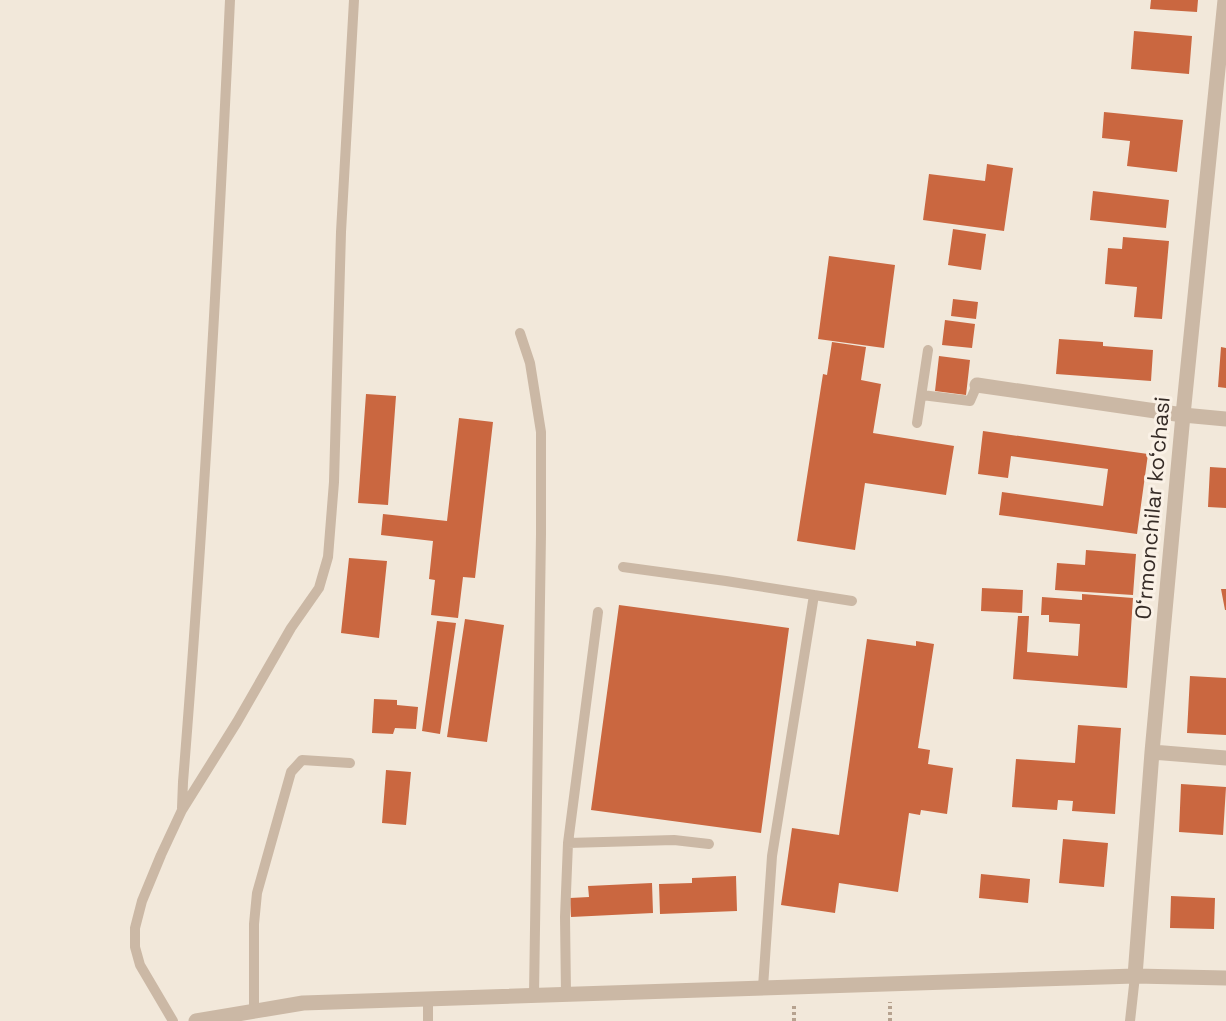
<svg xmlns="http://www.w3.org/2000/svg" width="1226" height="1021" viewBox="0 0 1226 1021" font-family="'Space Grotesk',sans-serif">
<style>
.building{fill:#ca6740}
.lines{fill:none;stroke-linecap:round;stroke-linejoin:round}
.path{stroke:#b6a28f;stroke-width:4;stroke-dasharray:3 3;stroke-linecap:butt}
.service{stroke:#cbb8a5;stroke-width:10}
.minor{stroke:#cbb8a5;stroke-width:15}
.labels{text-anchor:middle;stroke-width:6;stroke-linejoin:round;paint-order:stroke}
.street-label{font-size:22px;fill:#362c27;stroke:#faf1e6}
</style>
<rect width="100%" height="100%" fill="#f2e8da"/>
<path class="building" d="M1151 0H1198L1197 12 1150 9Z
M1134 31 1192 36 1189 74 1131 69Z
M1104 112 1183 120 1177 172 1127 166 1130 141 1102 138Z
M987 164 1013 168 1004 231 923 220 929 174 985 181Z
M1093 191 1169 200 1166 228 1090 220Z
M953 229 986 234 981 270 948 265Z
M1123 237 1169 241 1162 319 1134 317 1137 287 1105 284 1108 248 1122 249Z
M829 256 895 265 884 348 818 339Z
M953 299 978 302 976 319 951 316Z
M945 320 975 324 972 348 942 345Z
M1059 339 1103 342V346L1153 350 1151 381 1056 374Z
M832 342 866 347 861 380 881 384 873 433 954 446 946 495 865 483 855 550 797 541 823 374 827 375Z
M1221 347 1226 348V388L1218 387Z
M939 356 970 360 966 395 935 391Z
M366 394 396 396 388 505 358 503Z
M459 418 493 422 475 578 463 577 458 618 431 615 435 580 429 579 433 541 381 535 383 514 447 521Z
M983 431 1148 454 1137 534 999 515 1002 492 1103 506 1108 469 1011 456 1008 478 978 474Z
M1210 467 1226 468V508L1208 507Z
M1086 550 1136 554 1133 595 1055 590 1057 563 1085 565Z
M349 558 387 561 379 638 341 633Z
M982 588 1023 590 1022 613 981 611Z
M1221 589H1226V610H1225Z
M1082 594 1133 598 1127 688 1013 679 1018 616H1029L1027 652 1078 656 1080 624 1049 622V615H1041L1042 597 1082 600Z
M619 605 789 628 761 833 591 810Z
M465 619 504 625 487 742 447 737Z
M437 621 456 623 440 734 422 731Z
M867 639 916 646V641L934 644 918 748 930 750 928 764 953 768 947 814 921 810 920 815 909 813 898 892 839 883 835 913 781 905 792 828 839 835Z
M1190 676 1226 678V735L1187 733Z
M374 699 397 700V705L418 707 416 729 395 728 393 734 372 733Z
M1078 725 1121 728 1115 814 1072 811 1073 801 1058 800 1057 810 1012 807 1016 759 1075 763Z
M386 770 411 772 406 825 382 823Z
M1181 784 1226 787 1223 835 1179 832Z
M1063 839 1108 843 1104 887 1059 883Z
M981 874 1030 879 1028 903 979 898Z
M736 876 737 911 660 914 659 884 692 883V878Z
M652 883 653 913 571 917 570 898 589 897 588 886Z
M1171 896 1215 898 1214 929 1170 928Z"/>
<g class="lines">
<path class="path" d="M794 1021V1005
M890 1021V1002"/>
<path class="service" d="M520 333 530 363 541 432V534L534 995
M922 395 970 401 977 385
M917 423 928 350
M623 567 726 581 852 601
M182 808 183 782C204 522 218 261 230 0
M568 843 674 840 709 844
M763 987 772 856 814 595
M566 994 565 917 568 843 598 612
M254 1011V924L257 893 291 772 302 760 350 763
M173 1021 140 965 135 947V928L142 901 161 855 182 810 237 722 291 628 319 588 328 557 334 482 341 232 354 0
M428 1021V999
M1130 1021 1135 976"/>
<path class="minor" d="M977 385 1183 415 1226 419
M1152 752 1226 758
M1135 976 1152 752 1183 415 1225 0
M196 1021 303 1003 1135 976 1226 978"/>
</g>
<g class="labels">
<g class="street-label">
<text transform="translate(1152 508) rotate(-85)" y="8">Oʻrmonchilar koʻchasi</text>
</g>
</g>
</svg>
